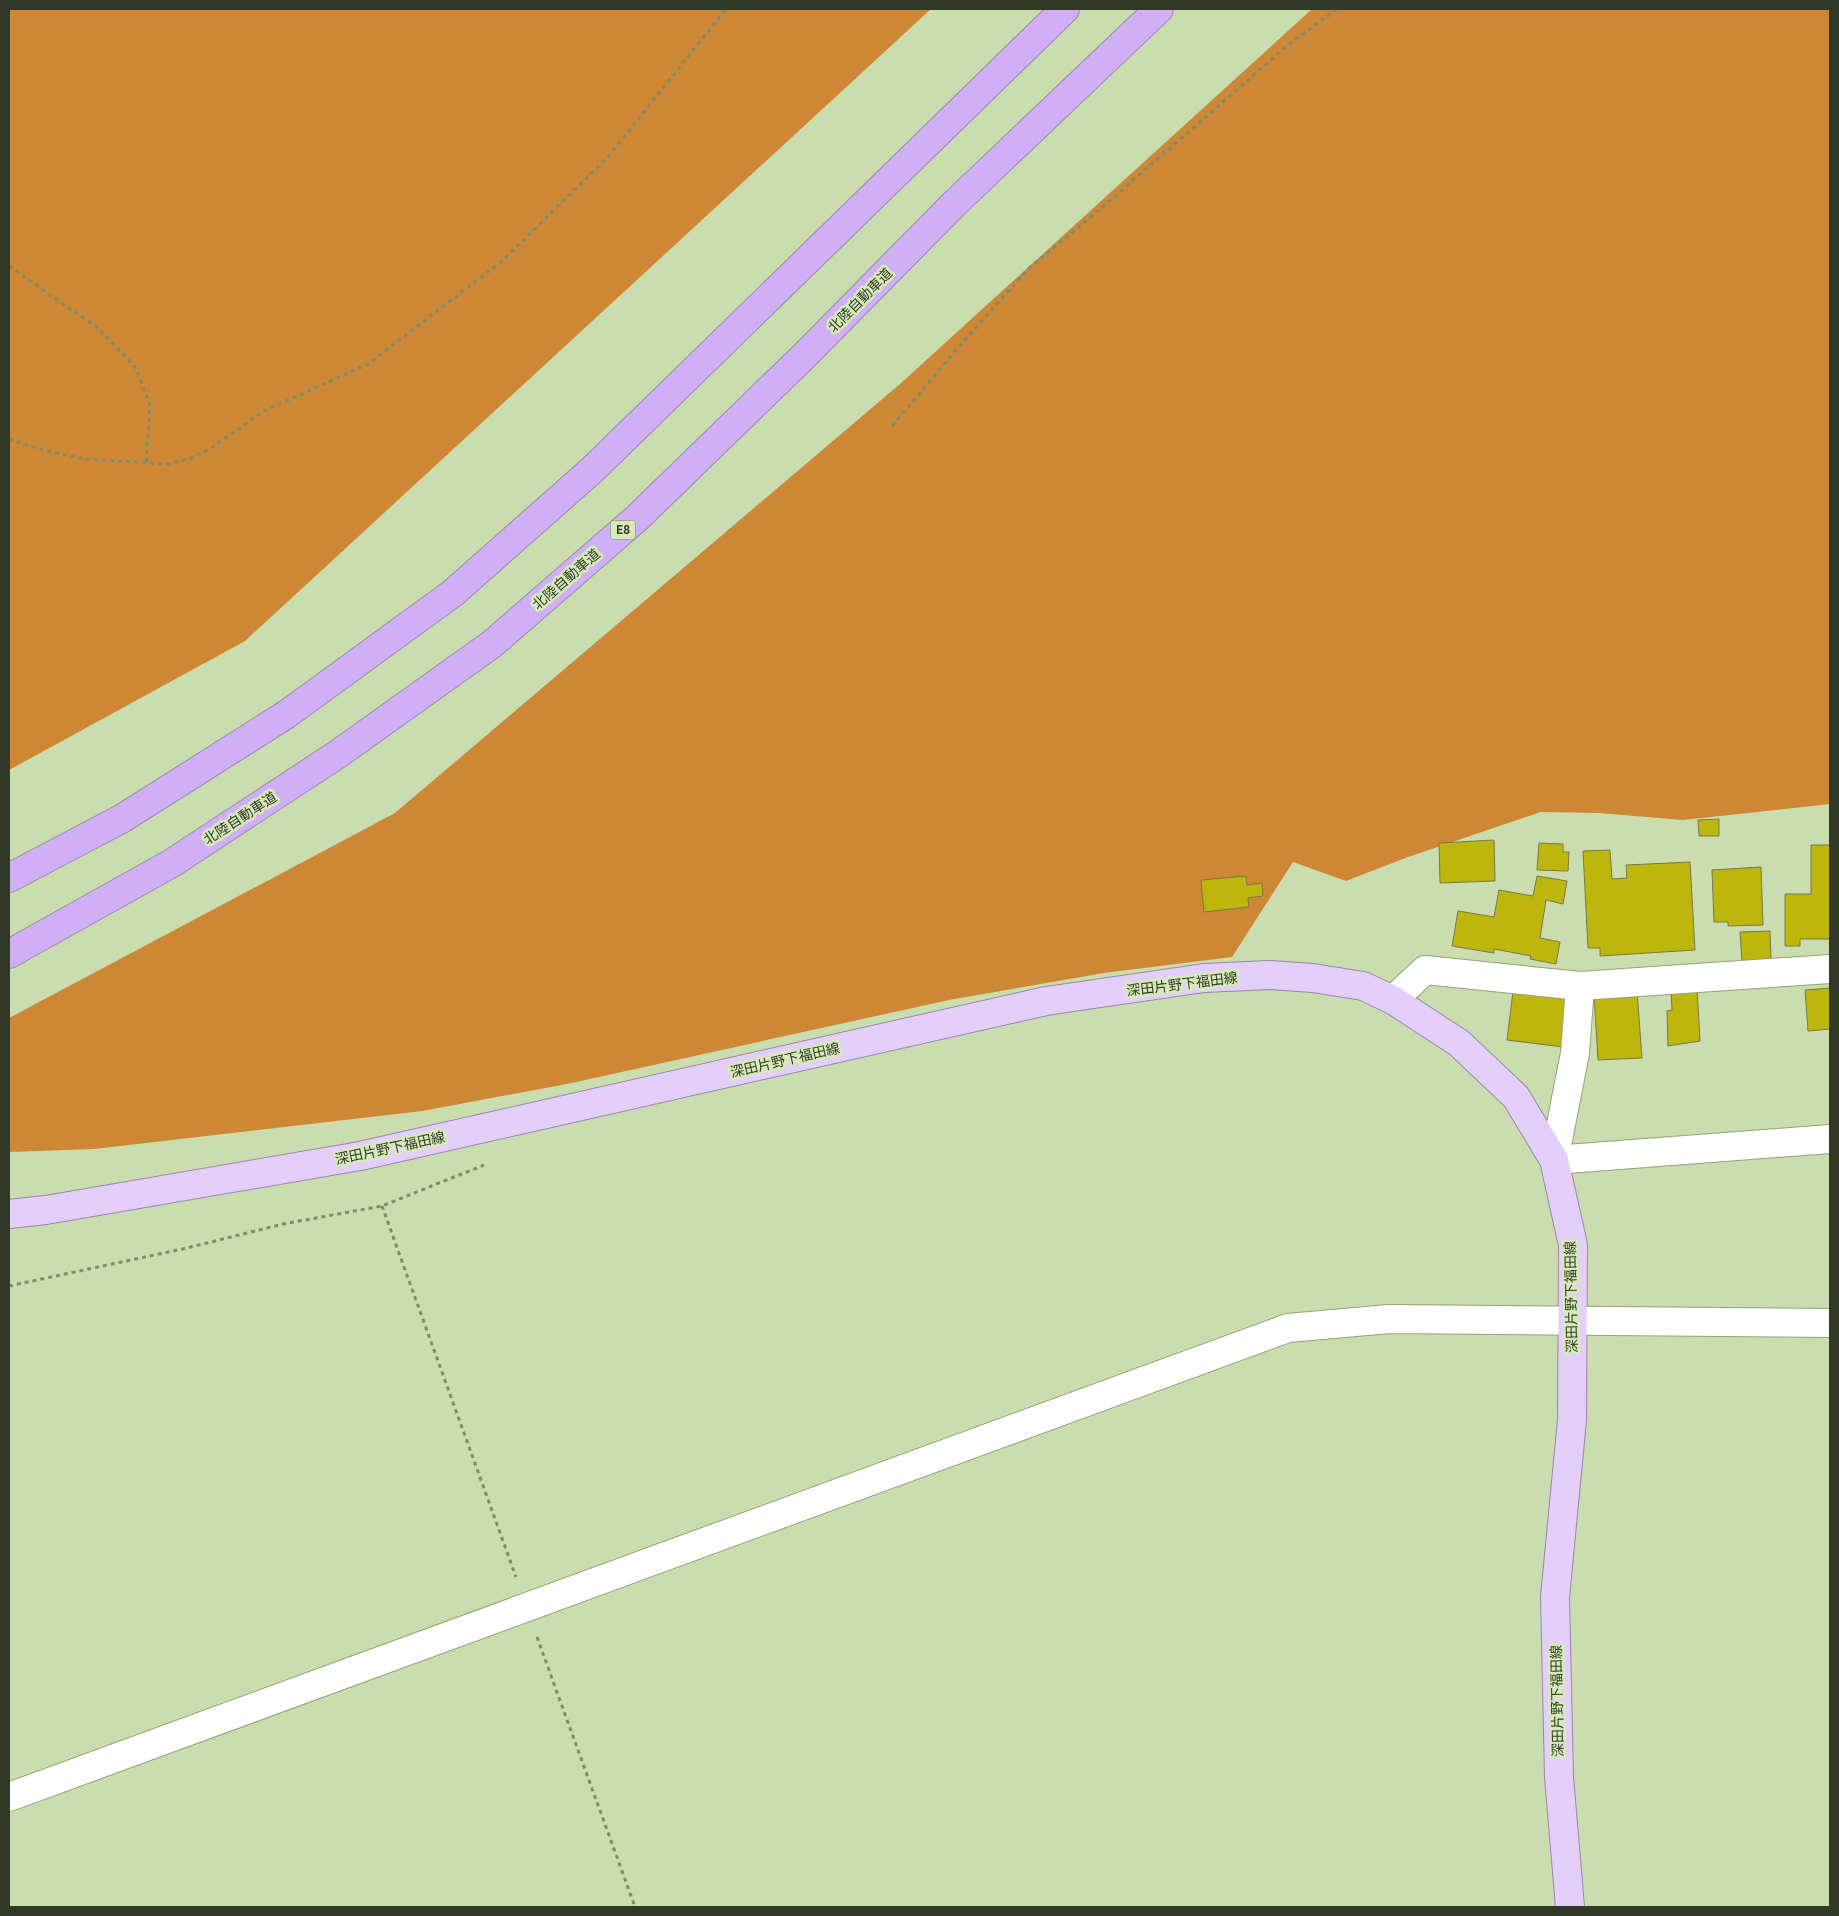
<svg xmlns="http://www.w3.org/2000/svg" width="1839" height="1916" viewBox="0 0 1839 1916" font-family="Ubuntu,'Noto Sans JP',sans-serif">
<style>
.forest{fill:#cd8735}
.building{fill:#bdb60d;stroke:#7a7849}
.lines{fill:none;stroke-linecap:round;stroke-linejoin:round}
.minor-casing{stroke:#92a477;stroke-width:30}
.major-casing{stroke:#9986ad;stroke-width:30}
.highway-casing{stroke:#9986ad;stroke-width:30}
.path{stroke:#7e8c6b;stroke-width:3;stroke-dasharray:4 4;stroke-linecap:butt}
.minor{stroke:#fff;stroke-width:28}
.major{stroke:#e3cffa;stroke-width:28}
.highway{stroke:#d1aff6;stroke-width:28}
.labels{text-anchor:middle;stroke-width:5;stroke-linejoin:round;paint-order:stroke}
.shield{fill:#d6eaba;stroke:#626e52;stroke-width:1}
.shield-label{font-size:12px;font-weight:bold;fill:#313926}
.street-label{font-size:14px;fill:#313926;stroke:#d6eaba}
</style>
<rect width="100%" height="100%" fill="#c9ddae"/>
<path class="forest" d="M9 9H931L245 641 9 770Z
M1312 9H1830V804L1683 820 1599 813 1541 812 1408 857 1346 881 1293 862 1232 957 1104 973 949 1000 567 1084 422 1111 94 1149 9 1152V1018L395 813 900 384Z"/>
<path class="building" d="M1719 819V836H1699L1698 820Z
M1494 840 1495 881 1440 883 1439 843Z
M1539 843 1563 844V852H1569L1568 871 1537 870Z
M1811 845H1830V939H1800V946H1785V894H1811Z
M1610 850 1612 879 1627 878 1626 865 1690 862 1695 950 1600 956V948H1588L1583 851Z
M1761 867 1763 925 1728 926V922H1714L1712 870Z
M1246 876 1247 885 1262 883 1263 896 1248 898 1249 907 1204 912 1201 880Z
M1537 876 1567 881 1563 904 1546 900 1540 938 1560 942 1556 964 1530 959 1531 956 1494 949V953L1452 946 1458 911 1494 917 1499 890 1533 896Z
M1770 931 1771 959 1742 961 1740 932Z
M1697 987 1700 1041 1668 1046 1667 1011 1672 1010 1671 988Z
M1830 988V1029L1808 1031 1805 990Z
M1513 991 1569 998 1563 1047 1507 1040Z
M1637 991 1642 1058 1598 1060 1594 994Z"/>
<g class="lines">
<defs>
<path id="minor" d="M1580 986 1575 1053 1554 1160 1830 1139
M1393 1000 1425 970 1580 986 1830 969
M9 1797 1288 1328 1389 1319 1830 1323"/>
<path id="major" d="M9 1214 46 1210 360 1156 1046 1001 1204 978 1269 975 1313 978 1363 986 1393 1000 1459 1043 1516 1097 1554 1160 1573 1245 1572 1420 1555 1597 1559 1777 1570 1907"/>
<path id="highway" d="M9 878 123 818 287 714 453 593 592 470 1065 9
M9 954 172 863 338 754 492 644 637 518 805 355 954 204 1159 9"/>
</defs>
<use href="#minor" class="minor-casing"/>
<use href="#major" class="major-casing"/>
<use href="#highway" class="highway-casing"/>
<path class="path" d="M9 266 98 328 135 367 150 405 146 464
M892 426 957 349 1028 269 1091 217 1287 46 1337 9
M9 439 46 451 86 459 168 464 191 458 211 448 264 411 368 364 502 261 608 157 726 9
M382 1206 516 1577
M9 1286 187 1248 283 1224 382 1206 484 1165
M537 1637 635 1907"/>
<use href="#minor" class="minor"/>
<use href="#major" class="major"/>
<use href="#highway" class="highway"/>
</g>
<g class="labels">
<rect class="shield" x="610.5" y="520.5" width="25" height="19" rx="4"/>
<g class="shield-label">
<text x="623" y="534">E8</text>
</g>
<g class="street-label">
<text transform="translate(860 300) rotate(-45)" y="5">北陸自動車道</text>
<text transform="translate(566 579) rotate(-41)" y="5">北陸自動車道</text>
<text transform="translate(240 818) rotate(-33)" y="5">北陸自動車道</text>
<text transform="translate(1182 984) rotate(-7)" y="5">深田片野下福田線</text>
<text transform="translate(785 1060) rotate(-13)" y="5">深田片野下福田線</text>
<text transform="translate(390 1148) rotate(-12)" y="5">深田片野下福田線</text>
<text transform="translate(1571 1297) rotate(-91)" y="5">深田片野下福田線</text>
<text transform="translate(1557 1701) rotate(-91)" y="5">深田片野下福田線</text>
</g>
</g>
<rect width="1839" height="1916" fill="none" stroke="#313926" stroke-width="20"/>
</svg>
